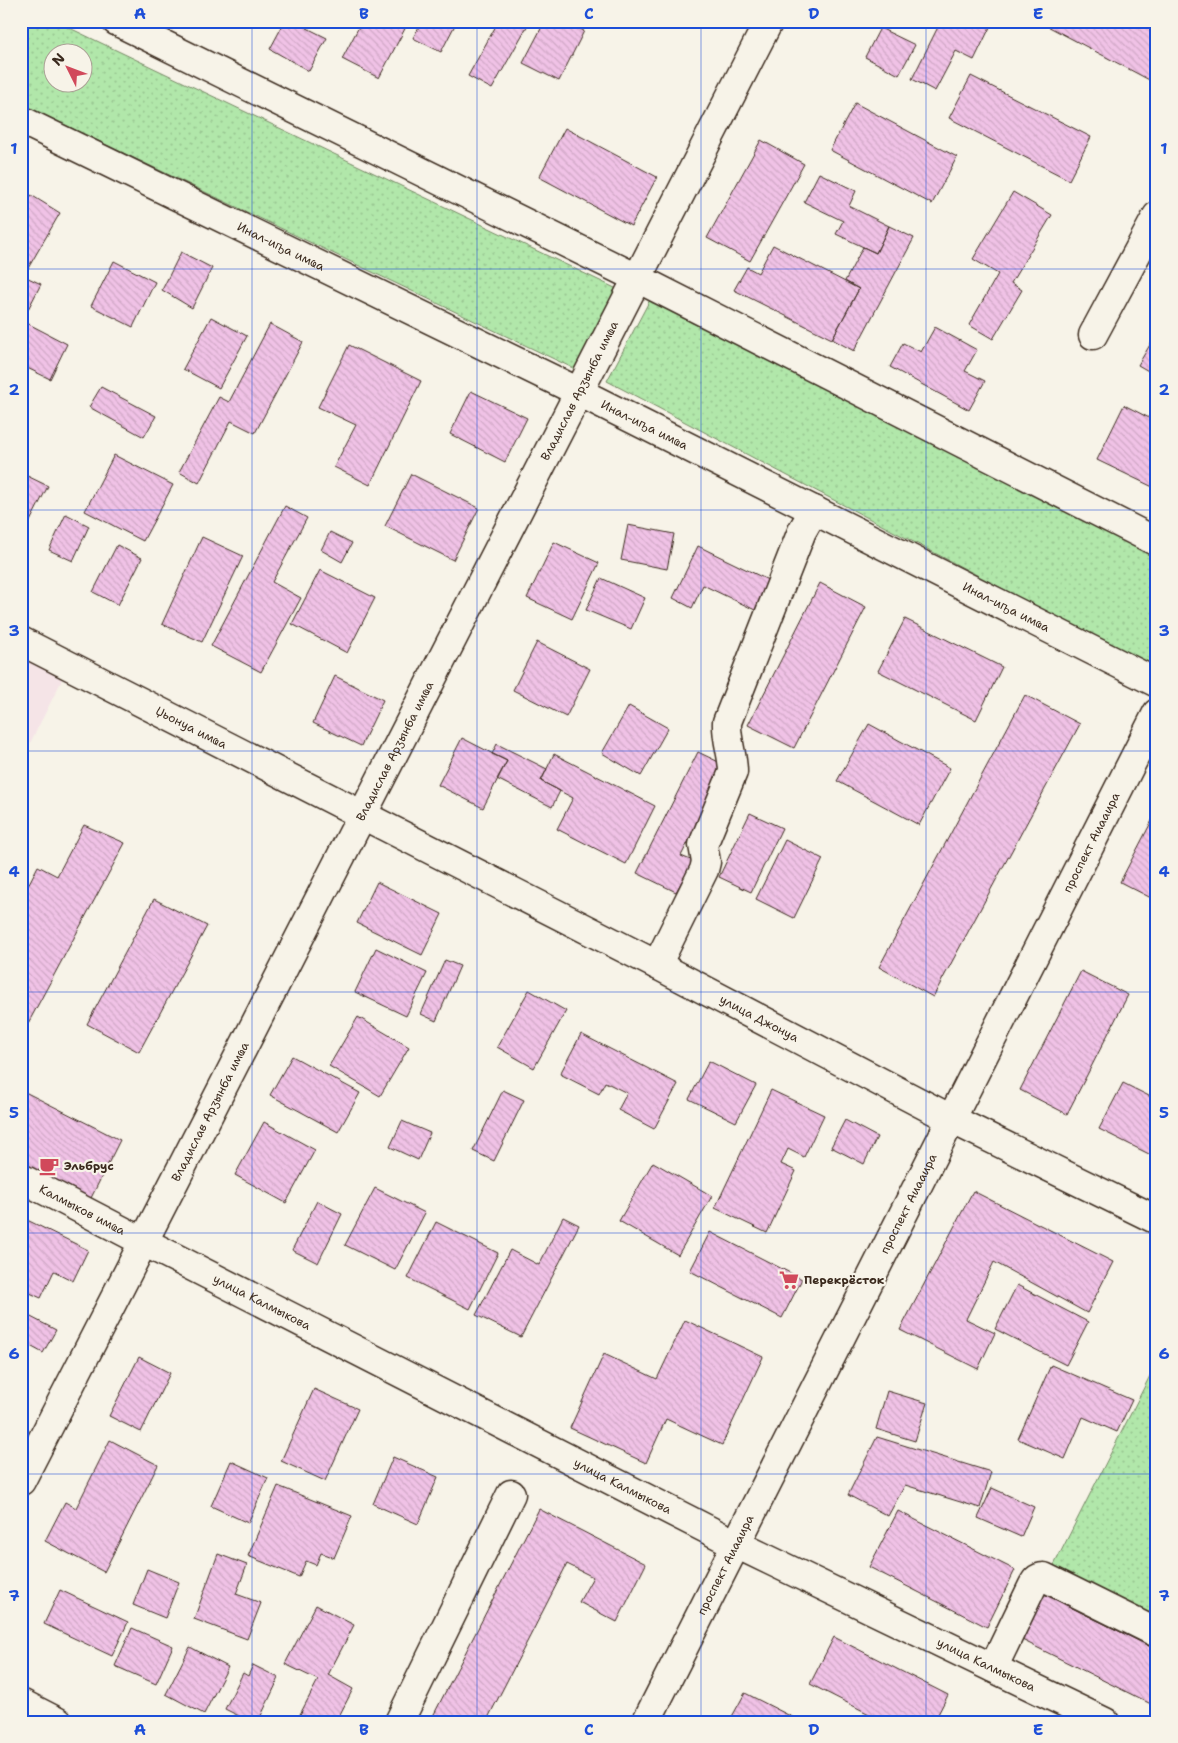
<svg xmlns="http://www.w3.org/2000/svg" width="1178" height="1743" viewBox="0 0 1178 1743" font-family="'Shantell Sans',sans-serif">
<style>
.built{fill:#f5e4e7}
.park{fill:url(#park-dots);stroke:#768864;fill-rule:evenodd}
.building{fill:url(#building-back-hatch);stroke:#3b2a1e}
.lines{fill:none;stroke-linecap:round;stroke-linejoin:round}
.minor-casing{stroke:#3b2a1e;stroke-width:31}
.major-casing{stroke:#3b2a1e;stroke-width:31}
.minor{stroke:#f7f3e8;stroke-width:28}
.major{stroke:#f7f3e8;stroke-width:28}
.grid{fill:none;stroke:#1d4ed8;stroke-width:1;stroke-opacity:0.55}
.labels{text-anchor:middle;stroke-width:4.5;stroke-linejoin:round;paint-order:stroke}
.street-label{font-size:12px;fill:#3b2a1e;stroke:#f7f3e8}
.poi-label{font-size:12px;font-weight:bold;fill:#3b2a1e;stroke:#f7f3e8;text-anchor:start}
.neatline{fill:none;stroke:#1d4ed8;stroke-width:2}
.grid-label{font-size:16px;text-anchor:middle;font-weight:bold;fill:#1d4ed8}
</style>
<defs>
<pattern id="park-dots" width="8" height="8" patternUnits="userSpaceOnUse" patternTransform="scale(1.25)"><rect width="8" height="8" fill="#b1e7aa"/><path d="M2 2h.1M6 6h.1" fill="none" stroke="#99c692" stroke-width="1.8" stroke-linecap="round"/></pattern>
<pattern id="building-back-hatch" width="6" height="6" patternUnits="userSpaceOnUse" patternTransform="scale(1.25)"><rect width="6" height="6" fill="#f0c2e6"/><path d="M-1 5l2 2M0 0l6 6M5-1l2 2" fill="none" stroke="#cfa7c5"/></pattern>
</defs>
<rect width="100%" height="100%" fill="#f7f3e8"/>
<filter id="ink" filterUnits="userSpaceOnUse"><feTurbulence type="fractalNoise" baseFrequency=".02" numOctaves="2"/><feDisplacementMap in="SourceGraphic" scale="10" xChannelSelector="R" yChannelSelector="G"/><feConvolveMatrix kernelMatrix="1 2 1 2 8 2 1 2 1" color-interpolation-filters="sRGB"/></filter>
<g filter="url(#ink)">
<path class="built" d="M21 641 69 666 21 761Z"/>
<path class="park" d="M21 21H55L617 289 577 370 21 104ZM52 52H82V82H52Z
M653 294 1157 558V654L1150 666 607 381Z
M1157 1362V1633L1047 1579Z"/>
<path class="building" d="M285 21H311L307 28 327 38 309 71 270 49Z
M362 21H409L379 78 342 59Z
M422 21H457L441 52 413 38Z
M492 21H530L492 89 468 76 497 24Z
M545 21H564L584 31 559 81 523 63Z
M941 21H993L974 60 956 51 935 91 912 79Z
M1038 21H1157V84Z
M880 28 915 45 899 75 865 57Z
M971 76 1091 137 1069 180 949 118Z
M855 103 957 157 932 204 830 150Z
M565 128 657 177 631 226 539 177Z
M761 140 804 164 750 261 707 238Z
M819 173 856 191 849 206 889 226 876 253 836 234 843 221 804 202Z
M1013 192 1052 215 1011 283 1022 290 993 339 969 325 998 274 973 259Z
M31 195 60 213 27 270 21 267V211Z
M889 226 914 238 854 351 832 339 859 289 845 281 863 247 876 253Z
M773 245 859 289 832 339 734 290 747 267 758 273Z
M181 252 212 268 192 308 162 290Z
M114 261 155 282 133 327 91 306Z
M24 276 41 284 22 321 21 281Z
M211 317 247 336 219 388 183 369Z
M21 320 67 344 50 379 21 365Z
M270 324 303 342 255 433 231 421 199 483 179 472 219 397 229 402Z
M935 327 977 350 965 371 985 381 969 410 890 367 903 343 921 352Z
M1157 333V376L1138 365Z
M349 345 421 381 370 485 334 467 356 425 318 407Z
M101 387 156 416 144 437 89 407Z
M471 391 527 418 505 462 450 434Z
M1124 405 1157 422V489L1097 460Z
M114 455 173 485 143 541 85 511Z
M21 473 48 486 21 539Z
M411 474 479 508 453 560 385 526Z
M285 506 307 518 272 582 301 598 261 672 211 646Z
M66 514 89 526 73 561 49 550Z
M628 525 674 534 667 569 621 560Z
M330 532 352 543 342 562 321 550Z
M202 537 243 556 202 642 162 624Z
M554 542 599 563 572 619 527 598Z
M117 545 142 558 118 605 93 592Z
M698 546 770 581 755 610 703 585 692 608 673 598Z
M320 570 375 598 347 653 292 624Z
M601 578 645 598 631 629 586 610Z
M820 583 866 607 794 748 748 725Z
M905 619 1002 667 976 720 878 671Z
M537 642 590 669 566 717 513 690Z
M335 676 383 700 361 746 313 723Z
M1025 695 1080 724 933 997 879 967Z
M629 706 668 728 641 776 602 753Z
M869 724 950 768 919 825 837 781Z
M462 738 507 761 483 808 438 785Z
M497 744 547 769 541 781 560 791 552 807 497 779 507 761 492 754Z
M698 752 727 766 681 856 693 861 676 892 637 873Z
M554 754 655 806 626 864 557 829 573 798 541 781Z
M1157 811V901L1120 882Z
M750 813 782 828 751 892 719 877Z
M84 825 125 843 25 1029 21 1026V899L38 866 57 876Z
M785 840 823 859 794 918 756 899Z
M377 882 442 914 422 955 357 923Z
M154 899 207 926 139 1052 87 1024Z
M376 948 427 973 406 1016 355 992Z
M445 960 460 966 436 1021 421 1014Z
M1081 971 1128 995 1067 1114 1020 1090Z
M529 990 566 1011 534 1068 497 1047Z
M358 1017 409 1047 380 1096 329 1066Z
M581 1034 678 1084 654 1129 618 1110 627 1093 605 1082 599 1094 560 1074Z
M292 1056 360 1093 338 1132 270 1095Z
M709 1061 756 1085 736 1122 689 1099Z
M1123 1083 1157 1100V1158L1099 1129Z
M21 1090 120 1140 90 1200 21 1164V1153L27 1143 21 1140Z
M503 1090 524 1100 494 1161 473 1151Z
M771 1090 824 1115 804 1157 788 1149 781 1164 796 1171 767 1233 715 1208Z
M845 1120 877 1137 864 1164 831 1147Z
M402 1121 430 1133 418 1160 390 1147Z
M264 1122 315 1150 286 1203 235 1175Z
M653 1162 712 1196 678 1255 619 1221Z
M375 1188 425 1213 395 1270 345 1245Z
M973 1191 1113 1262 1087 1313 994 1262 966 1319 995 1333 978 1369 900 1330Z
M317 1201 342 1214 318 1263 292 1250Z
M21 1217 88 1250 73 1281 54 1271 41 1298 21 1289Z
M563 1217 579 1225 521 1337 476 1315 510 1250 539 1265Z
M436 1222 498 1253 470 1309 408 1278Z
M710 1232 802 1279 782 1318 690 1271Z
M1017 1285 1088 1322 1066 1365 995 1329Z
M21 1312 56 1330 43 1353 21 1341Z
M685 1320 763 1357 722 1445 666 1419 646 1463 570 1428 604 1354 657 1379Z
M139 1357 170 1373 141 1432 109 1416Z
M1051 1365 1132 1400 1117 1432 1083 1417 1065 1459 1018 1439Z
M314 1389 358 1409 325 1481 281 1461Z
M887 1391 927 1403 915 1441 876 1429Z
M877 1437 991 1472 980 1508 905 1485 888 1516 848 1495Z
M110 1440 158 1465 104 1572 45 1541 65 1502 76 1508Z
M393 1457 438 1477 418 1524 373 1504Z
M231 1461 268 1478 248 1523 211 1506Z
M278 1486 352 1516 334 1558 321 1553 316 1565 306 1561 299 1577 248 1556Z
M992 1488 1034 1507 1021 1537 978 1518Z
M539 1509 646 1564 617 1622 579 1602 593 1577 567 1564 486 1722H430Z
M898 1511 1015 1570 987 1627 869 1567Z
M218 1554 247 1565 236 1594 261 1603 247 1639 194 1619Z
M147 1569 179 1582 165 1618 133 1605Z
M60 1590 128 1622 112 1656 44 1624Z
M1042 1593 1157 1650V1707L1020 1639Z
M316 1605 354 1625 328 1675 353 1689 336 1722H296L318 1680 285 1664Z
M132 1628 173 1646 156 1684 115 1666Z
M834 1637 948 1695 934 1722H885L810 1684Z
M190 1647 228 1667 204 1714 166 1694Z
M253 1665 279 1678 258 1722H251L225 1709 243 1673 248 1676Z
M745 1693 798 1720 797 1722H729Z"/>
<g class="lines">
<defs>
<g id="minor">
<path d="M116 21 637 278 1157 542"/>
<path id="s1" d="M21 120 579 392 1157 683"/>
<path d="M1093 335 1157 216"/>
<path id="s2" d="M21 641 657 965 951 1119 1157 1220"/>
<path d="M657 965 704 870 706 862 703 845 733 772C733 755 726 739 727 722L802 531 814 510"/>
<path id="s3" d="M21 1178 144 1242 736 1544 1105 1722"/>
<path d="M993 1668 1032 1587C1035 1581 1037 1577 1044 1577L1157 1633"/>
<path d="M21 1703 58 1722"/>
<path d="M399 1722 511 1494"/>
<path id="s4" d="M646 1722 1157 713"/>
</g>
<g id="major">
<path id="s5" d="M21 1481 769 21"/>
</g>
</defs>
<use href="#minor" class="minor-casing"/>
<use href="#major" class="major-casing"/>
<use href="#minor" class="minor"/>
<use href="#major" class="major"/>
</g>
</g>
<path class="grid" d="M252 21V1722M477 21V1722M701 21V1722M926 21V1722M21 269H1157M21 510H1157M21 751H1157M21 992H1157M21 1233H1157M21 1474H1157"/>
<defs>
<symbol id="cafe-bare" viewBox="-9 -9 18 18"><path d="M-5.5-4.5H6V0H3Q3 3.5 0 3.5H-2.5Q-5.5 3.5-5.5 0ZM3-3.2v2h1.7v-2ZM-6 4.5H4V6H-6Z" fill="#d1495b" stroke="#f7f3e8" stroke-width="2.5" paint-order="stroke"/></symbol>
<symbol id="supermarket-bare" viewBox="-9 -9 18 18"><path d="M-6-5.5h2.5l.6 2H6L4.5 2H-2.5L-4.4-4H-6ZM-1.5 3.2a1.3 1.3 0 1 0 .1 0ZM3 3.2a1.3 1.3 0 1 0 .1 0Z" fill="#d1495b" stroke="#f7f3e8" stroke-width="2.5" paint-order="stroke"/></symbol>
</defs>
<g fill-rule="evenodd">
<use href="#cafe-bare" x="35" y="1152" width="28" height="28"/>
<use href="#supermarket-bare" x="775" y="1266" width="28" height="28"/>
</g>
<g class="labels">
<g class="street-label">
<text dy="4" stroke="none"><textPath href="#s1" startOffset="289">Инал-иҧа имҩа</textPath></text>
<text dy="4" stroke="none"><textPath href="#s5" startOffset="1225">Владислав Арӡынба имҩа</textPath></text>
<text dy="4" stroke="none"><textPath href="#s1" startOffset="694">Инал-иҧа имҩа</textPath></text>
<text dy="4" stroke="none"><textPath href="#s1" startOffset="1099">Инал-иҧа имҩа</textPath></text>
<text dy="4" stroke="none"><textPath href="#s2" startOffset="191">Џьонуа имҩа</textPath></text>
<text dy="4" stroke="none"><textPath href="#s5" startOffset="820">Владислав Арӡынба имҩа</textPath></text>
<text dy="4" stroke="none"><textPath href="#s4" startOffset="986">проспект Аиааира</textPath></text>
<text dy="4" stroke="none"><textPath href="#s2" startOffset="829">улица Джонуа</textPath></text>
<text dy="4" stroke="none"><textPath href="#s5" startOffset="415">Владислав Арӡынба имҩа</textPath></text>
<text dy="4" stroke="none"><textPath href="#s4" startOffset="581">проспект Аиааира</textPath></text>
<text dy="4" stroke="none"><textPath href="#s3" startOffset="69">Калмыков имҩа</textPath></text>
<text dy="4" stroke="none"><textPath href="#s3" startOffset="271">улица Калмыкова</textPath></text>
<text dy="4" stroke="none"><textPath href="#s3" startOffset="676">улица Калмыкова</textPath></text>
<text dy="4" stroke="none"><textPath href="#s4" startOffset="176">проспект Аиааира</textPath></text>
<text dy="4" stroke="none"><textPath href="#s3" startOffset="1081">улица Калмыкова</textPath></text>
</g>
<g class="poi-label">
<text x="64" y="1170">Эльбрус</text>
<text x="804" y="1284">Перекрёсток</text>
</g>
</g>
<rect width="1178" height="1743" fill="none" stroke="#f7f3e8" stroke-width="55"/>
<g transform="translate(68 68) rotate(312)"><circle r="24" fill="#f7f3e8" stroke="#aca397"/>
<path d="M0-4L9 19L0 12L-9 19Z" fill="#d1495b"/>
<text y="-8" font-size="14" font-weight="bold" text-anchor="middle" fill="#3b2a1e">N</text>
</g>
<rect x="28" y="28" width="1122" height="1688" class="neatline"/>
<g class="grid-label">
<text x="140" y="19">A</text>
<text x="364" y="19">B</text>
<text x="589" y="19">C</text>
<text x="814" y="19">D</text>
<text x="1038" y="19">E</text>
<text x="14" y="154">1</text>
<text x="1164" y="154">1</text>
<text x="14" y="395">2</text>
<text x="1164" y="395">2</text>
<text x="14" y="636">3</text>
<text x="1164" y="636">3</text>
<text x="14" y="877">4</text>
<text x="1164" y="877">4</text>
<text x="14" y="1118">5</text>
<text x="1164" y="1118">5</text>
<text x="14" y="1359">6</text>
<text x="1164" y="1359">6</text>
<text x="14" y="1601">7</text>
<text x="1164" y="1601">7</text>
<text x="140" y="1735">A</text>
<text x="364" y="1735">B</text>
<text x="589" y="1735">C</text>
<text x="814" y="1735">D</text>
<text x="1038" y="1735">E</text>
</g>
</svg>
